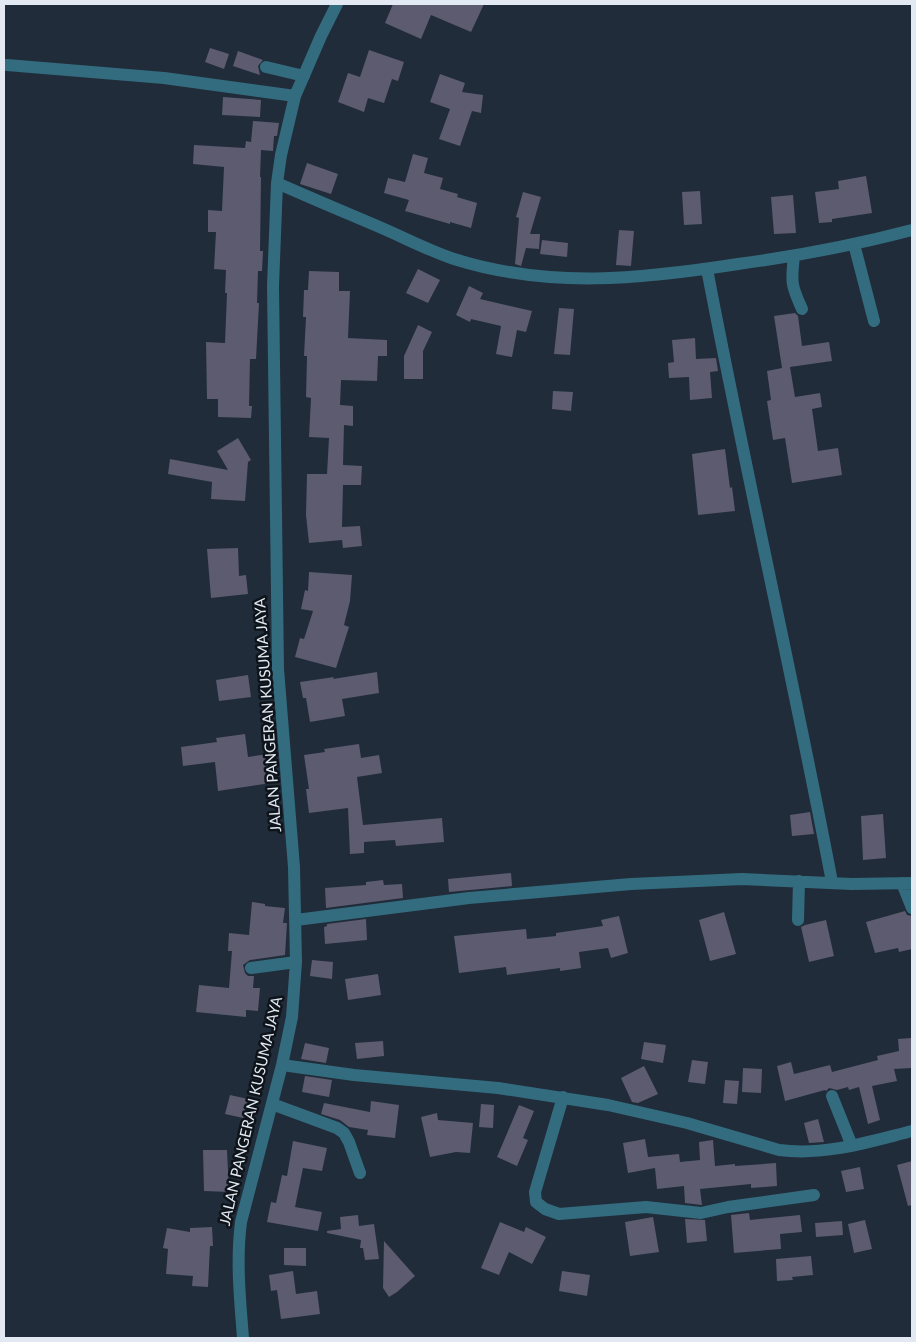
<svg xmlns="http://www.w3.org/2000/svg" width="916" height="1342" viewBox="0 0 916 1342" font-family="Lato,sans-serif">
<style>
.building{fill:#5c5b6f}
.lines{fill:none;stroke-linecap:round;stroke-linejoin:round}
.minor{stroke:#336c7e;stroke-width:12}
.labels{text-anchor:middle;stroke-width:5;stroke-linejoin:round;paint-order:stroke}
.street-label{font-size:15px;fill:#e2e9f3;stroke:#0e141a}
</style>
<rect width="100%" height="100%" fill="#202c3a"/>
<path class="building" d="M393 4H484L471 32 431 15 421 39 385 23Z
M210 48 229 54 224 69 205 62Z
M369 50 404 62 398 81 392 79 384 103 368 98 364 112 338 102 348 73 360 77Z
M238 51 263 60 258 66 260 75 233 66Z
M440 74 465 83 462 92 483 95 481 113 472 111 460 146 439 139 450 109 430 102Z
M223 97 261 100 260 117 222 115Z
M253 121 279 123 277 136H274L273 151 261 150 260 177H261L260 251H263L262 271H258L257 303H259L256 359H250L249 406H252L251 418 218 417V399H207L206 342 225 343 227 293H225L226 270 214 269 216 232H208V210L222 211 224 167 193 164 194 145 245 148 246 141 251 142Z
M413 154 428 158 424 173 443 178 440 189 458 194 457 197 477 203 471 228 450 222V224L405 211 409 200 384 193 388 178 405 182Z
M307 163 338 174 331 194 300 184Z
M866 176 872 213 832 219V222L819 223 815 192 839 189 838 181Z
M700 191 702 224 684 225 682 192Z
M523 192 541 197 530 234H540L539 249 526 248 521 266 515 264 519 218 516 217Z
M793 195 796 233 774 234 771 197Z
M619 230 634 231 631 266 616 265Z
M542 240 568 243 567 257 540 254Z
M418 269 440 280 428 303 406 293Z
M309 271 339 272V291H350L348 338 387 340V356H378L377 381 341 380 340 405 353 406V426L344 425 343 465 362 466 361 485H343L342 527 360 526 362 546 343 548 342 540 309 543 306 515 307 474H327L329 438 309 437 311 398 306 397 307 356H304L306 317H303L304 290H308Z
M469 286 483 293 480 299 532 311 526 332 517 330 512 357 496 354 501 326 471 319 470 322 456 315Z
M559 308 574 309 570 355 554 354Z
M795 313 798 316 802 346 829 342 832 361 790 367 795 397 820 393 822 407 812 409 818 451 838 448 842 475 792 483 785 438 773 440 767 401 771 400 767 371 782 368 774 316Z
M418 325 432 332 423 351V379H404V356Z
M695 338 696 359 716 358 718 371 710 372 712 398 690 400 689 377 669 378 668 363 674 362 672 340Z
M553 391 573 392 571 411 552 409Z
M238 438 251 460 248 462 245 501 211 499 212 482 168 474 170 459 228 470 217 451Z
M725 449 730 488 732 487 735 511 698 515 692 454Z
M238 548 239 576 246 575 248 594 211 598 207 549Z
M309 572 352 575 350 601 344 625 349 627 336 668 295 657 300 638 304 639 313 611 301 609 305 590 308 591Z
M377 672 379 693 342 699 345 716 310 722 306 698H303L300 682 334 677 333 679Z
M248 675 251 697 219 701 216 680Z
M245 734 248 757 267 754 271 783 218 791 215 762 183 766 181 747 217 742 216 738Z
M359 744 361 758 379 755 382 773 357 777 363 825 442 818 444 842 396 846 395 840 364 842V853L350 854 348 808 309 813 306 789H309L304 755 325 752 324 749Z
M810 812 814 834 792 836 790 815Z
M883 814 886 858 863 860 861 816Z
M511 873 512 886 449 892 448 879Z
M383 880 384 885 402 884 403 898 326 908 325 888 366 885V882Z
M252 902 265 904V906L285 908 283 923H287L285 955 250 960 243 965 245 973 248 976H254L253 988H260L258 1011 246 1010V1017L196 1012 199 985 229 988 232 951H228L229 933 249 935Z
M905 911 907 915 912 916V949L899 952 898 948 875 953 866 922Z
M724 912 736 954 710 961 699 920Z
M619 916 628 953 611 958 608 948 579 952 581 968 560 971V968L507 975 506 967 459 973 454 936 526 929 527 939 556 936V933L603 926 601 920Z
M366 919 367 940 325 944 324 927 327 926V924Z
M826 920 834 956 809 962 801 927 805 925Z
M312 960 333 962 332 979 310 976Z
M378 974 381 995 348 1000 345 979Z
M911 1038 912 1068 894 1069 897 1081 872 1086 880 1120 868 1124 859 1087 849 1090 848 1087 837 1090 829 1088 826 1091 825 1090 785 1101 777 1066 791 1062 794 1074 830 1065 832 1072 878 1060 877 1056 899 1051 898 1039Z
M383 1041 384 1056 357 1059 355 1043Z
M644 1042 666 1045 663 1063 641 1059Z
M305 1043 329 1048 326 1063 301 1059Z
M692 1060 708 1062 705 1084 688 1082Z
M644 1066 658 1094 638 1103 632 1102 621 1078Z
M743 1068 762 1069 761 1093 742 1092Z
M305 1076 332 1080 329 1097 302 1092Z
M725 1080 739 1081 737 1104 723 1103Z
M230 1095 257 1101 252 1120 225 1114Z
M371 1101 399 1105 395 1138 367 1135 368 1130 349 1127 340 1120 321 1114 324 1103 370 1112Z
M481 1104 494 1105 493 1128 479 1127Z
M519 1105 534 1111 523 1138 528 1140 517 1166 497 1157Z
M437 1113 438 1120 473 1123 470 1153 456 1152 430 1157 421 1117Z
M818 1119 824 1142 809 1143 804 1123Z
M645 1139 648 1157 679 1154 680 1162 700 1160 699 1142 713 1140 715 1166 735 1164V1166L776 1163 777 1186 751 1188V1184L700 1189 702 1205 685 1203 684 1186 657 1189 655 1168 628 1173 623 1143Z
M293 1141 327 1148 322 1171 303 1168 295 1207 322 1212 318 1231 267 1222 271 1202 276 1203 282 1175 287 1176Z
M203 1150H227L229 1192 204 1191Z
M912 1161V1205L908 1206 897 1165Z
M860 1167 864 1189 846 1192 841 1171Z
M749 1213 750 1220 800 1215 802 1232 780 1234 781 1249 734 1253 731 1215Z
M358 1215 359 1226 374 1224 379 1259 365 1260 363 1248H360L361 1240 327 1233V1231L341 1229 340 1217Z
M653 1217 659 1252 630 1256 625 1222Z
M685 1219 705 1220 707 1241 687 1243Z
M865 1220 872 1249 854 1253 848 1224Z
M842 1221 843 1235 816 1237 815 1223Z
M500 1222 524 1232 526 1227 546 1237 532 1264 509 1252 499 1275 481 1268Z
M212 1227 213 1246H210L208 1287 192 1286 193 1276 166 1274 168 1249 163 1248 167 1228 190 1232V1228Z
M384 1241 415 1276 397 1292 389 1297 383 1288Z
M284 1248H306V1266L284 1265Z
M811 1256 813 1275 792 1277 793 1280 777 1281 776 1259Z
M293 1271 296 1294 317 1291 320 1314 281 1319 277 1290 271 1291 269 1275Z
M562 1271 590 1275 587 1296 559 1291Z"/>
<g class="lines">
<path class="minor" d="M7 65 164 78 295 96
M266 67 304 76
M277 183C313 199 349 214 384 229 407 239 430 251 454 259 550 289 642 279 738 264 797 256 855 245 912 230
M854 244 874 321
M794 256C791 282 791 285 802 309
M707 269C746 474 793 677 832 882
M902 883 912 908
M296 920 469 898 631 884 742 879 852 884 912 883
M798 920 799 881
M251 968 296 962
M282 1065 354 1075 498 1088 608 1105 687 1123 779 1150C825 1156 868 1142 912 1131
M832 1096 852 1146
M563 1097 535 1192 536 1202 545 1209 559 1214 646 1207 701 1213 728 1207 814 1195
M272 1104 337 1128 344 1133 349 1142 360 1173
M243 1338C240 1299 236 1261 241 1222L282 1065 292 1017 296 962 294 867 278 669 273 286 277 183 281 155 295 96 321 36 337 4"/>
</g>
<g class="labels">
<g class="street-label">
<text transform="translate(268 715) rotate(-94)" y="5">JALAN PANGERAN KUSUMA JAYA</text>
<text transform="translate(251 1111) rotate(-77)" y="5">JALAN PANGERAN KUSUMA JAYA</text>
</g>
</g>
<rect width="916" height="1342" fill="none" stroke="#e2e9f3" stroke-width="10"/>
</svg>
